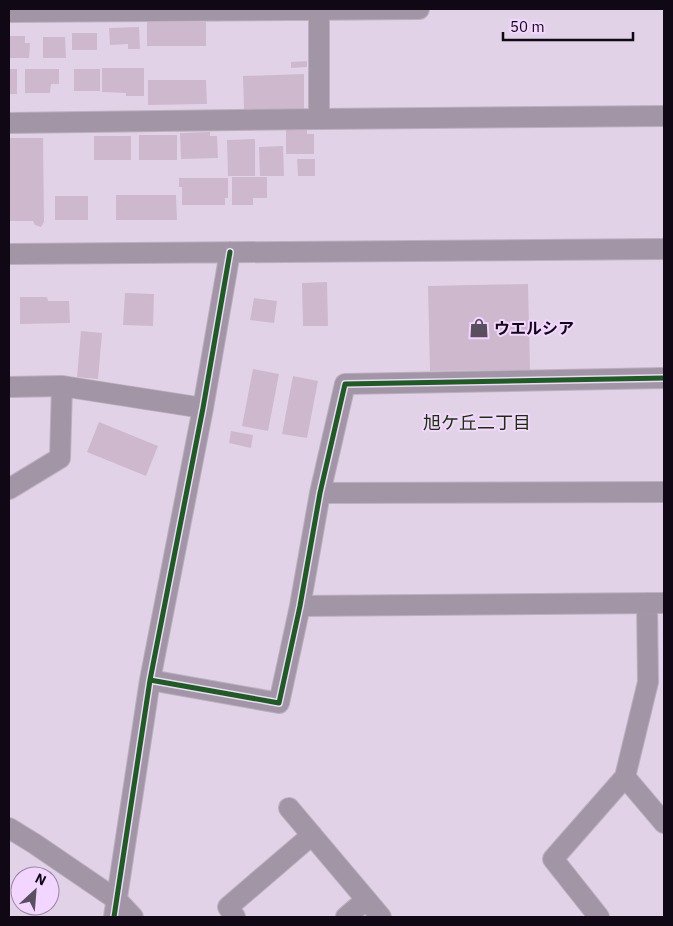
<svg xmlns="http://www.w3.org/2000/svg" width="673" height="926" viewBox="0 0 673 926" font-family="'IBM Plex Sans','Noto Sans JP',sans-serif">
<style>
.building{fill:#ceb8ce}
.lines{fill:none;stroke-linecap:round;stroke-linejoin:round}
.minor-casing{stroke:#bcafc0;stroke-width:22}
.minor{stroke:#a195a6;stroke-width:20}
.cycleway-casing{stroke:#f2d6ff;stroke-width:8}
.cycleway{stroke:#1b5e20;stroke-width:5}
.labels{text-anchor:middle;stroke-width:4;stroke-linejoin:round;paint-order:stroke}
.poi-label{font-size:16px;font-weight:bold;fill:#110815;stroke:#f2d6ff;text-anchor:start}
.neighbourhood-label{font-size:18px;fill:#173303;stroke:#f2d6ff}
</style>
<rect width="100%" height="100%" fill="#e2d2e8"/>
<path class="building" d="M147 22H206V46H147Z
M139 27 140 49H128V44L110 45 109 28Z
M72 33H97V50H72Z
M9 36H25V43H30L29 58H9Z
M43 37H65L66 58H43Z
M307 61V67L291 68V62Z
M102 68H144V96H126V93L102 92Z
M9 69H17V94H9Z
M25 69H59V84H51L50 93H25Z
M74 69H100V91H74Z
M304 74V109H244L243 76Z
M148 80H206L207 104 148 105Z
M307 129V134H314V154H286V130Z
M210 132V136H217L218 158 181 159 180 133Z
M139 135H177V160H139Z
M94 136H131V160H94Z
M9 138H43L44 222 41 227 35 225 33 221H9Z
M255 139V176H228L227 140Z
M283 146 284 176H260L259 147Z
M297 159H315V176H298Z
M232 177H267V198H253V205H232Z
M179 178H228V198H225V205H182V187H179Z
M116 195H176L177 220H116Z
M55 196H88V220H55Z
M327 282 328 326H303L302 283Z
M528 284 530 370 430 371 428 286Z
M125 293 154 294 153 326 123 325Z
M20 297H47L48 301H69L70 323 20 324Z
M254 298 277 301 274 323 250 320Z
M81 331 102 333 98 379 77 377Z
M253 369 279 374 268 431 242 426Z
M293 376 318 381 307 438 282 434Z
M99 422 158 446 146 476 87 452Z
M231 431 253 435 251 448 229 443Z"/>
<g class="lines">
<defs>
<path id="minor" d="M319 9V119
M9 12 419 9
M9 123 319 119 664 116
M9 254 664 249
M9 387 62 386 203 408
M9 489 60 458 62 386
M320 493 664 492
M300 606 664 603
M150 680 279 703 300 606 320 493 345 384 664 378
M625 777 664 823
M289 808 381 917
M9 828 35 844 117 900 133 917
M114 917 150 680 203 408 230 252
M235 917 228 907 312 835
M346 917 366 900
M599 917 553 859 625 777 648 682 647 603"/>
</defs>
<use href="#minor" class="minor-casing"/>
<use href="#minor" class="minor"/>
<defs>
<path id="cycleway" d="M150 680 279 703 300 606 320 493 345 384 664 378
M114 917 150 680 203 408 230 252"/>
</defs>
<use href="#cycleway" class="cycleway-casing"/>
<use href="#cycleway" class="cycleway"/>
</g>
<defs>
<symbol id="shop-bare" viewBox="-9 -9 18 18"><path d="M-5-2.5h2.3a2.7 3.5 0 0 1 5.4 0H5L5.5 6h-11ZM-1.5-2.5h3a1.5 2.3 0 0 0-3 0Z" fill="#5a4f5f" stroke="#f2d6ff" stroke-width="2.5" paint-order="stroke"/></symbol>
</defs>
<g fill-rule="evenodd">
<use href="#shop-bare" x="465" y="314" width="28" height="28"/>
</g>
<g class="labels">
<g class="poi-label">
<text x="494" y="334">ウエルシア</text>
</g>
<g class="neighbourhood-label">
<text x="477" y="429">旭ケ丘二丁目</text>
</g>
</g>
<rect width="673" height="926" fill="none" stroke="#110815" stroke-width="20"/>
<g transform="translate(35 891) rotate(26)"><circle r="24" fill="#f2d6ff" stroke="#9884a1"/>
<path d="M0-4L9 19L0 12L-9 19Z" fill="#5a4f5f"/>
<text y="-8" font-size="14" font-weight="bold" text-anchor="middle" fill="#110815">N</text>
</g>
<path d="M503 32v8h130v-8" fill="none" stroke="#110815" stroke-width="2.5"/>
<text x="510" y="32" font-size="15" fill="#110815" stroke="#f2d6ff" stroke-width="4" paint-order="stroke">50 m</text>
</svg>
